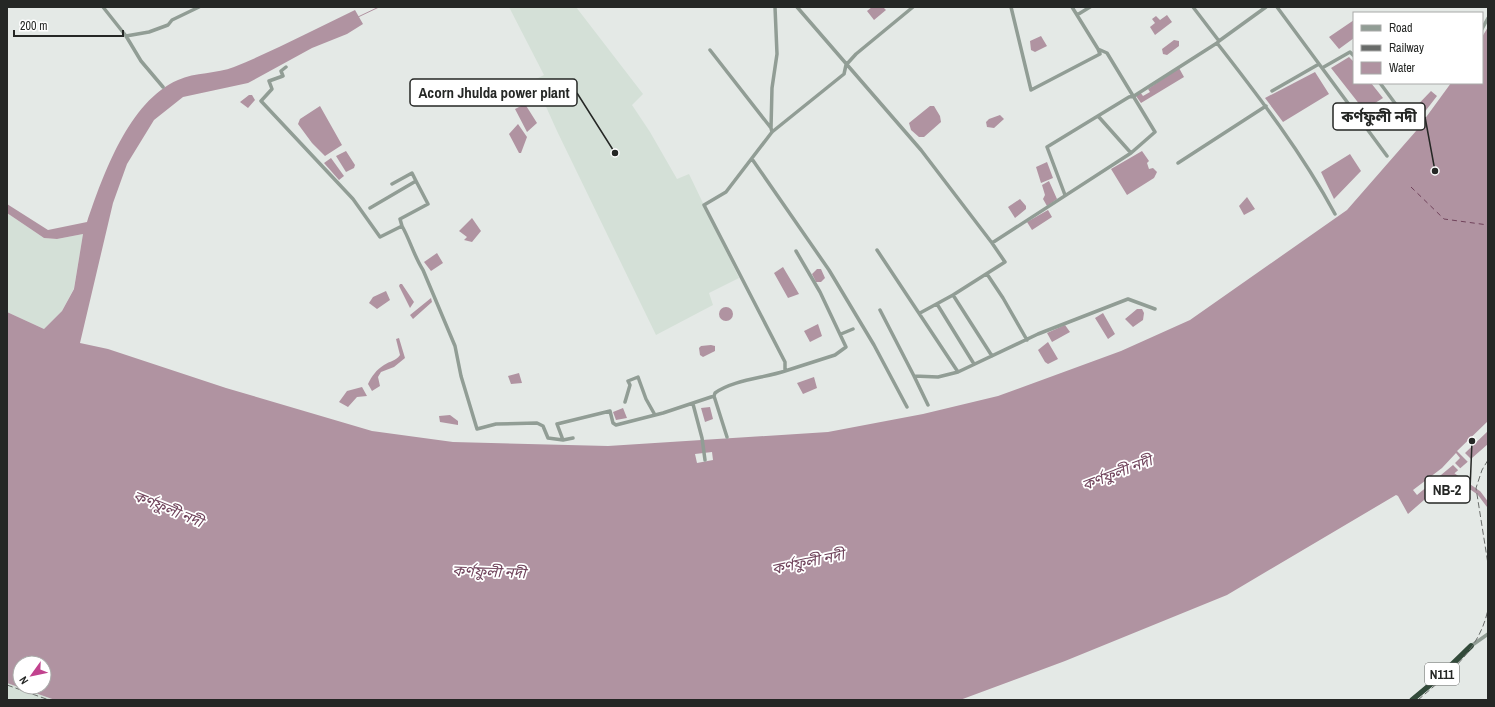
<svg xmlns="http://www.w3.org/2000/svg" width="1495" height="707" viewBox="0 0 1495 707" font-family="'Archivo Narrow','Noto Sans Bengali',sans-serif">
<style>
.built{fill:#d4e0d7}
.water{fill:#b093a1;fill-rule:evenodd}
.pier{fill:#e4e9e6}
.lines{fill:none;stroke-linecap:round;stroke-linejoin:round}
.stream{stroke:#b093a1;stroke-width:1}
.canal{stroke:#b093a1;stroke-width:4}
.ferry{stroke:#70435b;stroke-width:1;stroke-dasharray:5 4;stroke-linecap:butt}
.minor{stroke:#919d95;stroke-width:3.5}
.highway{stroke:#324a3a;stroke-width:5.5}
.rail{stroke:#686b69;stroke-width:1;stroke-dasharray:6 3;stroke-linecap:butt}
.labels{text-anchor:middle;stroke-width:3.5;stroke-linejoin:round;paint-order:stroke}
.shield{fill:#fff;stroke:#666866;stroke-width:1}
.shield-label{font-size:13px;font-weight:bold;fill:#252725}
.water-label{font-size:15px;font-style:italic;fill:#70435b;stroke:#fff}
.leader{fill:none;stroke:#252725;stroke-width:1.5}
.callout-dot{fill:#252725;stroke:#fff;stroke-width:1.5}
.callout{fill:#fff;stroke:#252725;stroke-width:1.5}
.callout-label{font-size:15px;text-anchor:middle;font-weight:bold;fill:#252725}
</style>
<rect width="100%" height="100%" fill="#e4e9e6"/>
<path class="built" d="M509 7H576L643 94 632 105 650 132 677 179 689 174 739 278 709 293 713 305 656 335 557 131 534 80 544 75Z
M7 213 44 238 57 239 83 234 74 288 62 311 44 329 7 312Z
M7 683 55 700H7Z"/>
<path class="water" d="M872 7H883L886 10 874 20 867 11Z
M355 10 363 24 347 34 312 48 248 83 183 97 154 120 127 164 113 203 80 343 108 349 226 388 372 431 453 442 608 446 828 432 923 414 998 396 1121 351 1190 320 1347 210 1416 131 1451 83H1482V37L1488 27V444L1408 514 1398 496 1396 495 1227 595 1065 661 960 700H55L7 683V312L44 329 62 311 74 289 83 234 57 239 44 238 7 213V204L48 230 87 222C103 175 129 101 178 80 195 72 217 74 234 67 276 50 315 29 355 10ZM20 663H44V687H20Z
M1167 15 1172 22 1155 35 1150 27 1155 23 1152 19 1156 16 1160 20Z
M1354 20V38L1339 49 1329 37Z
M1041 36 1047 46 1035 52 1031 50 1030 41Z
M1174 40 1179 41V46L1167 55 1163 54 1162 49Z
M1349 57 1354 62V83H1371L1383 98 1364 110 1331 68Z
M1179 68 1184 77 1141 103 1136 96 1140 92 1143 96 1150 92 1148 89Z
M1315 72 1329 94 1283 122 1265 98Z
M1431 91 1437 96 1413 127 1411 126 1405 118Z
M249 95H252L255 100 248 108 240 102Z
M1389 102 1393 110 1379 119 1374 112Z
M525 104 537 123 527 132 515 109Z
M320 106 342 145 325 156 312 143 298 124 300 119Z
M930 106H934L940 116 941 122 924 137H919L911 130 909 123Z
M1000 115 1004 119 994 128 987 127 986 122 989 119Z
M518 124 527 137 521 153H519L509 134Z
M346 151 355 165 354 168 346 172 336 156Z
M1142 151 1149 161 1147 163 1149 169 1153 168 1157 172 1154 178 1127 195 1111 169Z
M1350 154 1361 171 1334 199 1321 172Z
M331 158 344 176 339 180 324 163Z
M1047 162 1053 178 1041 183 1036 167Z
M1049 181 1057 199 1047 206 1043 199 1045 195 1042 185Z
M1247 197 1255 209 1244 215 1239 206Z
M1020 199 1026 206V209L1015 218 1008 207Z
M1048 210 1052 217 1032 230 1027 222Z
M472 218 481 231 472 242 464 240 467 237 459 231Z
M437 253 443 263 431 271 424 262Z
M783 267 799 294 788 298 774 273Z
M817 269H821L825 278 821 282H816L812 274Z
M400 284H402L414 302 410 308 399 286Z
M386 291 390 300 377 309 369 303 373 297Z
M431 298 432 302 413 319 410 315Z
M719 314a7 7 0 1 1 14 0a7 7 0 1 1-14 0Z
M1137 309H1142L1144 313 1143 320 1133 327 1125 319Z
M1103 313 1115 334 1108 339 1095 318Z
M818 324 822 336 810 342 804 331Z
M1065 325 1070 332 1052 342 1047 333Z
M399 338 405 358 394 367 381 372 378 377 380 386 372 391 368 384C372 376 376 370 384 365 390 361 396 361 400 355L396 339Z
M1048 342 1058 359 1048 364 1045 362 1038 350Z
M711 345 715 346V351L703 357 700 355 699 348 701 346Z
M519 373 522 383 511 384 508 376Z
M814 377 817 388 803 394 797 383Z
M362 387 367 396 357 397 348 407 339 402 347 391Z
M710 407 713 419 705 422 701 408Z
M623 408 627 418 616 420 613 412Z
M450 415 458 421V425L440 422 439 416Z"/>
<path class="pier" d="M1488 421V431L1465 453 1473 461 1470 464 1457 451Z
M712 452 713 460 697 463 695 454Z
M1456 453 1460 458 1455 463 1462 470 1460 472 1453 465 1417 495 1413 490 1442 468Z"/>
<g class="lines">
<path class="stream" d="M358 17 379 7"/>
<path class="canal" d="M1449 472 1479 493 1488 505"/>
<path class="ferry" d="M1411 187 1444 219 1488 225"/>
<path class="minor" d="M103 7 126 36 149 32 168 25 172 20 199 7
M797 7 921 150 992 243 1005 262 953 295 920 313
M1011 7 1031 90 1100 54 1098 49
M1193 7 1219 41 1217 43C1260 98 1302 153 1335 214
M1277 7 1387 156
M1077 15 1090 7
M1482 29 1488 18
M126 36 141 61 163 87
M1219 41 1266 7
M710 50 771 128
M286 67 281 71 283 76 269 81 272 89 261 101 353 199 380 237 402 226C410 240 414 256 423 270L455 346 461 376 477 429 496 424 537 423 543 426 548 438 563 440 557 424 610 411 613 423 616 425 663 413 714 396
M1322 68 1350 52 1354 56
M1380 83 1403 114 1399 119
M1272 91 1319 64
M1098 116 1131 153
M772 132 771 128 772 88 777 54 775 7
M752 159 829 270 874 345 907 407
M1178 163 1266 106
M392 184 412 173 416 181
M1065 195 1047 147 1129 97 1134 96 1217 43
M370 208 416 181 428 204 400 219 402 226
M992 243 1131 153 1155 132 1107 53 1098 49 1072 7
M877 250 958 372
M796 251 820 292 846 347 835 355 785 371V362L704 205 726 192 772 132 844 74 846 65 856 54 913 7
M987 274 1003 298 1027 340
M953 295 992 356
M937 304 974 364
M880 310 914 376
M841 334 853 329
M625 402 630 385 628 381 638 377 646 399 655 415
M693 404 702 438 705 460
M928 405 914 376 938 377 958 372 1038 334 1128 299 1155 309
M727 437 714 396 715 393C733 380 764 378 785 371
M563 440 573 438
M1471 646 1488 634"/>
<path class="highway" d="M1412 700 1436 680 1471 646"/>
<path class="rail" d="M1488 460 1482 470 1476 488 1488 564
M7 685 49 700
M1418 700C1448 674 1480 650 1488 609"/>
</g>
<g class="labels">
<rect class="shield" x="1425" y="663" width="34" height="22" rx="3"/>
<g class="shield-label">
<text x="1442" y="679">N111</text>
</g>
<g class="water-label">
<text transform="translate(1117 473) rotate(-21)" y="5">কর্ণফুলী নদী</text>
<text transform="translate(168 509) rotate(22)" y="5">কর্ণফুলী নদী</text>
<text transform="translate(808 562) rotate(-12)" y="5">কর্ণফুলী নদী</text>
<text transform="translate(489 572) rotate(2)" y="5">কর্ণফুলী নদী</text>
</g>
</g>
<path class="leader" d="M615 153L577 93M1435 171L1425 117M1472 441L1470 490"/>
<g class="callout-dot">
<circle cx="615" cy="153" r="4"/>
<circle cx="1435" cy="171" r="4"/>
<circle cx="1472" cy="441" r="4"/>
</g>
<g class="callout">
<rect x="410" y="79" width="167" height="27" rx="4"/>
<rect x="1333" y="103" width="92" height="27" rx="4"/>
<rect x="1425" y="476" width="45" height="27" rx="4"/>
</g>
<g class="callout-label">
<text x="494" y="98">Acorn Jhulda power plant</text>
<text x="1379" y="122">কর্ণফুলী নদী</text>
<text x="1447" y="495">NB-2</text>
</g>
<rect width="1495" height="707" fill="none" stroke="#252725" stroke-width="16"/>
<rect x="1353" y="12" width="130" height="72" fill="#ffffff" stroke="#a8a9a8"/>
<rect x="1361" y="25" width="20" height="6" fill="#919d95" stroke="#a8a9a8"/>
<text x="1389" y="32" font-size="12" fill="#252725">Road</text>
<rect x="1361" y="45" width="20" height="6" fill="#686b69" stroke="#a8a9a8"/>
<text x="1389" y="52" font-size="12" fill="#252725">Railway</text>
<rect x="1361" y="62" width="20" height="12" fill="#b093a1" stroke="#a8a9a8"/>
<text x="1389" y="72" font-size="12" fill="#252725">Water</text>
<g transform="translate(32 675) rotate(237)"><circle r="19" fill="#ffffff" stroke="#a8a9a8"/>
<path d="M0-3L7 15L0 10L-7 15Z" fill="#c1428e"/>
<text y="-6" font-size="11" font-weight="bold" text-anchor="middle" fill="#252725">N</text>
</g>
<path d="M14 30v6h109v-6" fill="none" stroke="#252725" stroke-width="2"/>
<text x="20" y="30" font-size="12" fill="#252725" stroke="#ffffff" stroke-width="3" paint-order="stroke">200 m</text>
</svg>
